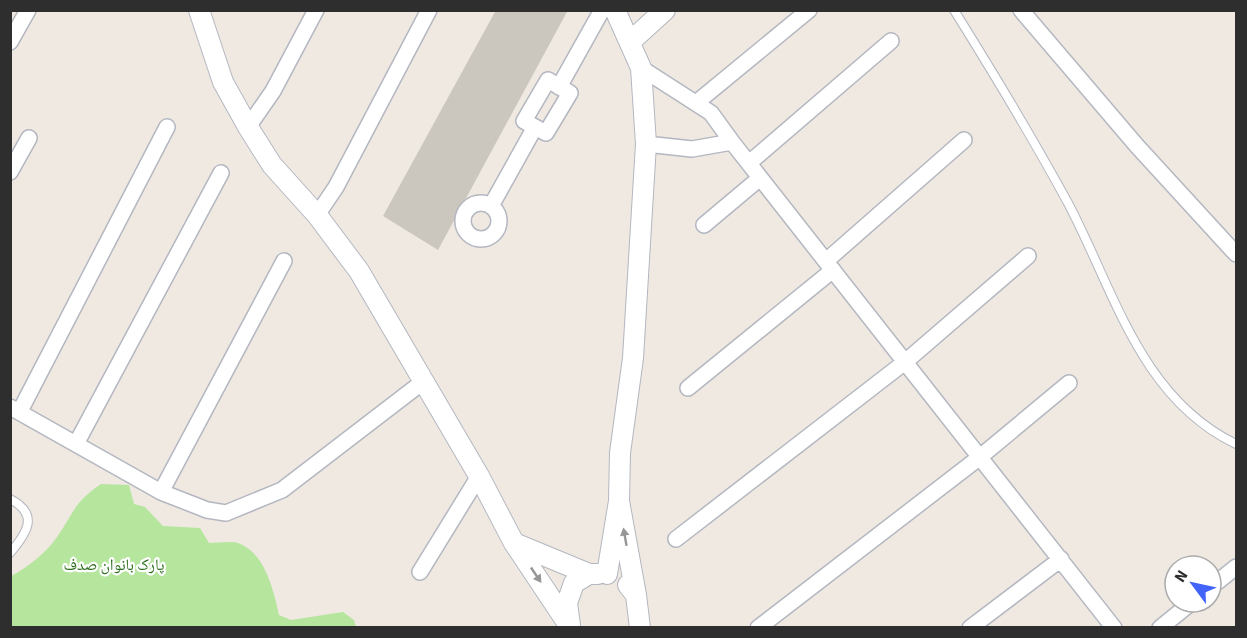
<svg xmlns="http://www.w3.org/2000/svg" width="1247" height="638" viewBox="0 0 1247 638" font-family="'Source Sans 3','Noto Naskh Arabic',sans-serif">
<style>
.green{fill:#b6e59e}
.building{fill:#cbc7bf}
.lines{fill:none;stroke-linecap:round;stroke-linejoin:round}
.service-casing{stroke:#b4b7c1;stroke-width:10}
.minor-casing{stroke:#b4b7c1;stroke-width:18}
.tertiary-casing{stroke:#b4b7c1;stroke-width:22}
.service{stroke:#fff;stroke-width:8}
.minor{stroke:#fff;stroke-width:15}
.tertiary{stroke:#fff;stroke-width:20}
.oneway{fill:#969696}
.labels{text-anchor:middle;stroke-width:4.5;stroke-linejoin:round;paint-order:stroke}
.park-label{font-size:16px;fill:#2c6e1b;stroke:#fff}
</style>
<rect width="100%" height="100%" fill="#efe9e1"/>
<path class="green" d="M101 484 129 485 134 504 145 507 163 526 200 528 209 543C218 543 230 541 238 543 265 552 274 592 279 615L291 620 343 612 354 620 356 627H11V576C27 568 46 553 57 537 74 513 74 502 101 484Z"/>
<path class="building" d="M496 10H568L438 250 383 216Z"/>
<g class="lines">
<defs>
<path id="service" d="M954 10C994 74 1032 137 1068 203 1114 290 1140 398 1236 444
M10 499C39 514 28 532 10 553"/>
<path id="minor" d="M1021 10 1137 146 1236 254
M10 42 28 10
M641 68 711 113 732 142 692 149 646 144
M548 80 570 93 546 133 524 121Z
M559 87 602 10
M696 103 809 10
M248 127 273 91 316 10
M732 142 1114 628
M749 163 891 41
M10 172 29 138
M463 221a18 18 0 1 1 36 0a18 18 0 1 1-36 0Z
M491 206 535 127
M317 215 336 187 429 10
M704 225 760 178
M826 261 964 140
M688 388 833 270
M10 407 161 492 207 510 226 513 282 490 424 381
M20 411 167 127
M76 444 221 173
M161 492 284 261
M676 539 905 362 1028 256
M420 572 479 476
M1211 587 1236 567
M758 628 980 457 1069 383
M970 628 1061 559
M1160 628 1192 602"/>
<path id="tertiary" d="M199 10 223 82 248 127 272 165 317 215 359 271 479 476 514 543
M615 10 641 68 646 144 633 358 620 453 619 501
M631 41 665 10
M607 574 619 501 636 595
M628 585 636 595 640 628
M570 625 567 603 574 583 589 574H598
M570 627 514 543 589 574"/>
</defs>
<use href="#service" class="service-casing"/>
<use href="#minor" class="minor-casing"/>
<use href="#tertiary" class="tertiary-casing"/>
<use href="#service" class="service"/>
<use href="#minor" class="minor"/>
<use href="#tertiary" class="tertiary"/>
</g>
<defs><path id="oneway-solid" d="M-6-.8H1V-3.2L6.5 0L1 3.2V.8H-6Z" transform="scale(1.5)"/></defs>
<g class="oneway">
<use href="#oneway-solid" transform="translate(625 537) rotate(-100)"/>
<use href="#oneway-solid" transform="translate(536 575) rotate(56)"/>
</g>
<g class="labels">
<g class="park-label">
<text x="114" y="570">پارک بانوان صدف</text>
</g>
</g>
<rect width="1247" height="638" fill="none" stroke="#2e2e2e" stroke-width="24"/>
<g transform="translate(1193 584) rotate(303)"><circle r="28" fill="#ffffff" stroke="#ababab" stroke-width="1.5"/>
<path d="M0-4.5L10 22L0 15L-10 22Z" fill="#4264fb"/>
<text y="-9" font-size="16" font-weight="bold" text-anchor="middle" fill="#2e2e2e">N</text>
</g>
</svg>
